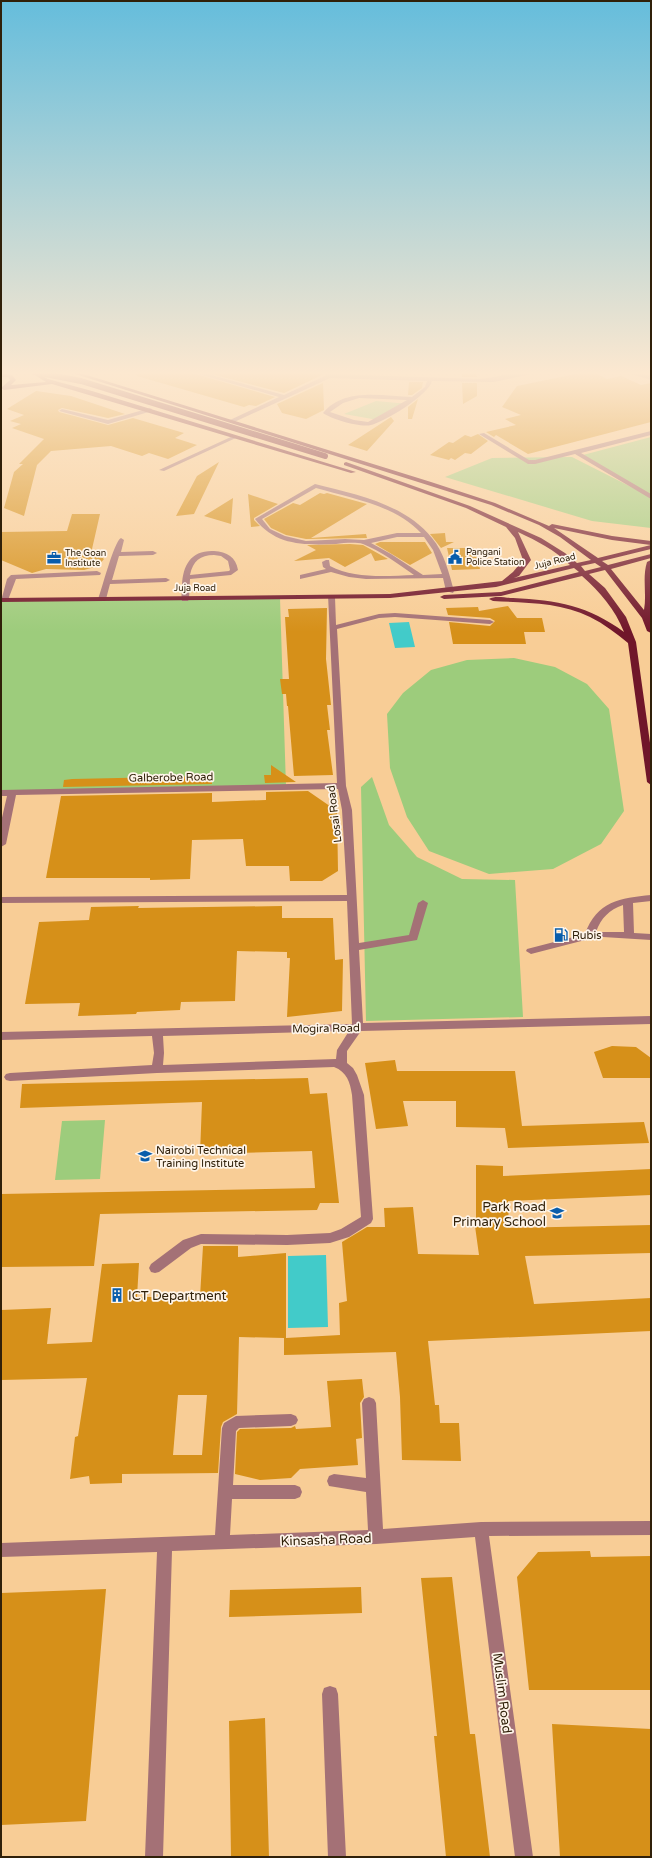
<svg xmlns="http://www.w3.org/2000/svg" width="652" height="1858" viewBox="0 0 652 1858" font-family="'Varela Round',sans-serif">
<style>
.green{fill:#9dcc7c}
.water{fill:#42cbc9}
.building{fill:#d69019;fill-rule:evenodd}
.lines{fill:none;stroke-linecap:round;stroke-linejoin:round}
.highway-tunnel{stroke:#d0aa7a;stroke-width:8;stroke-dasharray:8 4;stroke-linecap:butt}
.minor{fill:#a47176;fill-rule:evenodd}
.major{fill:#70162a;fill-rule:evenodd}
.major-bridge{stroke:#70162a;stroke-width:6}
.labels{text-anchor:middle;stroke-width:3.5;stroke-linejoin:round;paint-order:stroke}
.far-poi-label{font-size:9px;fill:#302009;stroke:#fef5ea;text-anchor:start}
.far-street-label{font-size:9px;fill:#302009;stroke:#fef5ea}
.street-label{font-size:11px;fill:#302009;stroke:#fef5ea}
.poi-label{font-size:11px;fill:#302009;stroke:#fef5ea;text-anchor:start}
.near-poi-label{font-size:13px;fill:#302009;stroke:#fef5ea;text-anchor:end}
.near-street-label{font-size:13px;fill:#302009;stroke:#fef5ea}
</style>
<rect width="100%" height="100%" fill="#f8cd96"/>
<path class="green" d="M376 401 409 404 378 420 344 414Z
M651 437V495L583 455Z
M572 457 651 497V528L592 521 445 477 492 458Z
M280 598 286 787 1 792V600Z
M514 658 555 667 587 684 609 709 624 811 601 844 553 869 489 874 429 851 407 817 390 768 387 714 403 693 431 670 467 660Z
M372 777 389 825 417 857 462 879 515 880 523 1017 366 1021 361 787Z
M105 1120 100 1179 55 1180 62 1121Z"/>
<path class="water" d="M409 622 415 647 395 648 389 623Z
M326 1255 328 1327 288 1328V1256Z"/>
<path class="building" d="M138 372H191L192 373 275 397 256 406 249 405 244 407 137 376Z
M204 372H322V375L284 393Z
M462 372H476L477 377H462Z
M585 372H593L607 379 621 376 641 385 651 383V422L528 454 496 435 494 437 486 432 516 425 505 419 521 415 502 407 517 386Z
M409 382H423L422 388 412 395H408Z
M323 383 324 410 306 419 282 413 277 404Z
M462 383H477V396L463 404Z
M36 391 71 396 125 414 108 418 62 408 58 410 59 412 108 425 133 418 184 433 175 438 197 445 168 459 149 453 142 456 111 446 51 451 37 465 24 516 4 508 14 472 23 464H19L44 439 12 428 21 424 10 421 24 415 7 409Z
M418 399 412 419H408V407Z
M391 417 394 421 367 451 348 445Z
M478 434 488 441 471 454 465 453 455 460 451 458 449 460 430 455 449 442 453 443 465 435 471 437Z
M219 462 194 514 176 516 197 476Z
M320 493 324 494 327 493 367 504 311 538 366 534 367 538 306 539 286 535 271 528 264 519 293 503 300 505Z
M248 494 278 504 254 518V520L260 526 251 527Z
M233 498 231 524 204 516Z
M72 514H100L92 549 104 559 98 566 84 570 46 569 32 573 1 560V532L67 531Z
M445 533 446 542H454L441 548 430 534Z
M380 542H425L432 553 410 565 375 544Z
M350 544 363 545 388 559 375 561 371 553 345 567 329 558 294 561 316 550 307 545Z
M447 548H474L480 569 452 570Z
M508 606 517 618H542L545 632H524L526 644H453L449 622 490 626 495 621 490 618 448 615 446 608 478 607 479 611Z
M327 608 326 659 331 705H327L330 730H327L333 775 294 776 288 706H287L286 694H282L280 679H289L285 617H289L288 609Z
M271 765 296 782 265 783 264 775H271Z
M212 776V784L63 787 64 780 72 779Z
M308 791 337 811 338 871 322 881H290L289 866H246L243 839 192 840 190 879 150 880V878H46L61 796 212 793V802L266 800V792Z
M139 906 138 908 282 906V918H333L335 960 343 959 342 1011 287 1017 290 958H287V952L237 951 235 1001 181 1002 180 1010 137 1012 136 1014 78 1016 80 1003 25 1004 39 922 89 920 91 907Z
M612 1046 636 1047 651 1058V1078H603L594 1052Z
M395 1060 397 1071H515L522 1126 644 1122 649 1143 508 1148 505 1128 456 1127V1101H403L408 1126 376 1129 365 1063Z
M308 1078 310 1094 327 1093 339 1203H320L317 1210 100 1214 94 1266 1 1267V1194L315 1188 312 1151 200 1154 202 1102 20 1108 22 1084Z
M476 1165 503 1166V1176L651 1169V1195L508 1201 509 1228 651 1225V1253L525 1256 534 1304 651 1298V1331L428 1341 435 1405H439L440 1423H459L461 1461 402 1460 400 1397 396 1352 284 1355V1338L239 1337 237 1414 223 1422 221 1427 218 1473 122 1474V1483L90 1484 89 1476 70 1479 75 1437 78 1436 87 1378 1 1380V1310L51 1308 47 1344 92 1342 102 1264 139 1263 137 1297H200L203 1246H238V1257L286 1253V1338L340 1335 339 1303 347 1301 342 1242 367 1227H385L384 1208 413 1207 418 1254 479 1255 474 1219H476ZM178 1395H207L202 1455H173Z
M362 1379 364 1397 360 1403 362 1438 356 1439 358 1465 300 1469 291 1478 260 1480 235 1474 237 1432 240 1429 291 1428 295 1426 296 1429 331 1427 327 1381Z
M590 1551 591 1557 651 1556V1690H529L517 1577 538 1552Z
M452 1577 470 1734H475L490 1857H446L434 1736H437L421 1578Z
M361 1587 362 1613 229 1617 230 1590Z
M106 1589 86 1821 1 1825V1593Z
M265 1718 269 1857H231L229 1721Z
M552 1724 651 1729V1857H560Z"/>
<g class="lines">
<path class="highway-tunnel" d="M1 377 9 372"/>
<path class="minor" d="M192 372H200L284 395 329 374 479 379C498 378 520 369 539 372L494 382 432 381C429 395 384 422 371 425 361 428 331 419 323 413 344 387 383 396 412 397L425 387 427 381 330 378 232 423 230 422V420L279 397ZM359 398 407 400 368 422 354 420 330 412 343 403Z
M625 372H633L651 376V380Z
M150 408 152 409V411L108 424 59 411 62 409 108 420Z
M651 431V435L581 453 651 494V499L575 454 535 464H528L479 434 484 433 529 460H535Z
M233 436 238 437 164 471 159 470Z
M315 484C355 494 405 504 432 538 444 552 449 573 454 591L453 593 446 591 443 578 366 579 349 577 331 572 300 579V575L326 569 323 567 322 562 326 560H329L330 566C354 579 387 576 414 575 398 564 381 551 363 544 356 542 344 543 336 544 304 545 276 546 255 519ZM316 488C350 498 395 505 421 533H397L364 540 345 539 306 541 285 536 270 529 262 519ZM397 537H424L433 550 442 574 423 575 391 554 371 543Z
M121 538 124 540 121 552 153 551 157 553 153 555 119 556 112 580 166 578 170 580 166 582 110 584 106 599 105 601H99L98 599C102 589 114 541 121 538Z
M214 551C227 552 236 557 238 570L231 575 190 579 189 599 188 601H182C181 596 182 590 182 585 183 565 191 550 214 551ZM214 555 221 556 228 561 230 570 229 571 190 575C193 561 200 555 214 555Z
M97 571 101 573 100 575 16 579 8 600 4 602 1 601 7 579 11 575Z
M328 595H331L335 597 336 625 379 614 395 613 490 620 494 622 490 624 395 617 379 618 337 629 346 786 352 810 359 943 409 935 418 903 423 900 428 903 417 940 359 950 363 1023 651 1016V1024L361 1031 347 1051V1063L353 1068 357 1075 364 1095 373 1219 371 1223 349 1237 330 1243 287 1245 201 1244 191 1248 159 1272 155 1273 151 1272 149 1268 151 1264 183 1240 201 1234 287 1235 330 1233 341 1229 361 1217 352 1095C350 1082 347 1072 334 1067L157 1073 10 1081 6 1080 4 1077 6 1074 10 1073 152 1065 154 1053 152 1036 1 1040V1032L352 1024 347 901 1 903V897L347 895 342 810 338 789 16 795 6 844 1 847V822L7 796H1V790L337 783ZM349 1031 337 1050 336 1059 163 1065 164 1053 163 1036Z
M651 895V901L633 903 634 933 651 934V940L603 937 589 939 531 954 526 951 527 949 585 934C597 901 620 898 651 895ZM623 905 624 932H596C601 918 609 910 623 905Z
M369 1397 374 1399 376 1403 383 1529 481 1522 651 1521V1535L489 1536 533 1857H515L475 1537 376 1544 172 1551 163 1857H145L157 1552 1 1557V1543L215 1535 222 1428 224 1423 236 1416 291 1414 296 1416 298 1420 296 1424 291 1426 239 1428 236 1431 233 1485H295L300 1487 302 1492 300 1497 295 1499H232L230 1535 368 1530 366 1492 329 1486 327 1481 329 1476 334 1474 366 1478 362 1403 364 1399Z
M330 1686 336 1688 338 1694 346 1857H328L322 1694 324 1688Z"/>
<path class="major" d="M30 372H36L48 379 92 391 356 472 351 473 52 384 4 390 1 388 10 380 8 377H1V373L12 375 16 380 11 385 46 382Z
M69 372H77L431 482 495 503 549 526 552 524 612 536 651 541V549L602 561 608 565 651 554V558L611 569 644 610C647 594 642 578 647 562L651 560V633L647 631 642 618 605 570 589 574 605 588 626 617 636 642 651 750V785L647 782 628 643C616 633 604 624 590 617 560 602 525 603 493 601L489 599C495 595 506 598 513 598 557 600 589 606 624 632 615 609 600 592 582 576L501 596 444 599 440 597 444 595 501 592 579 572 574 568 496 587 390 598 1 602V598L390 594 502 581 513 572 523 560 515 538 506 527 466 508 344 465V463L346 462 470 506 541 538 565 553 577 563 591 560 560 537 539 525 491 505ZM554 528 612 540 651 545 598 558ZM518 532C537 541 555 550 570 565L514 578 519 576 531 560ZM595 563 601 567 585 571 581 566Z"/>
<path class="major-bridge" d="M35 372 81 381 325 456"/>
</g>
<linearGradient id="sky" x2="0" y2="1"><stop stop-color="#65bddc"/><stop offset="0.59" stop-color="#fce8d0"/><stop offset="1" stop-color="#fce8d0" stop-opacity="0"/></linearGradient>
<rect width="652" height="632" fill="url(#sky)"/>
<defs>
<symbol id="civic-bare" viewBox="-9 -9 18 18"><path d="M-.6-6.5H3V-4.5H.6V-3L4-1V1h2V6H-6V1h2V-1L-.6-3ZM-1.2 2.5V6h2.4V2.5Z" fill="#095dab" stroke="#fef5ea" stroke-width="2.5" paint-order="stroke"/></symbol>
<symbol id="office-bare" viewBox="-9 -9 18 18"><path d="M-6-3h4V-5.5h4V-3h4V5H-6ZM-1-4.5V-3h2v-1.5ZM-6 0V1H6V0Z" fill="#095dab" stroke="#fef5ea" stroke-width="2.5" paint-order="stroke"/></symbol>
<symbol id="fuel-bare" viewBox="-9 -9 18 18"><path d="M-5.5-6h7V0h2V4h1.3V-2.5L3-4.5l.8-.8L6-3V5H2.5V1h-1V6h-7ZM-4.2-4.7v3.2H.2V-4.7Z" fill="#095dab" stroke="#fef5ea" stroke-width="2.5" paint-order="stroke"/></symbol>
<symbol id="university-bare" viewBox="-9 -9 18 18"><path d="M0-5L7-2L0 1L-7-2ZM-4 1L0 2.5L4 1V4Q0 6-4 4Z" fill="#095dab" stroke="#fef5ea" stroke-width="2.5" paint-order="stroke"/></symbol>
<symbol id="school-bare" viewBox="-9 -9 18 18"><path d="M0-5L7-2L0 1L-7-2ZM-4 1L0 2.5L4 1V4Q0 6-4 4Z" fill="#095dab" stroke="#fef5ea" stroke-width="2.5" paint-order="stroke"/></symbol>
<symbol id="building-bare" viewBox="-9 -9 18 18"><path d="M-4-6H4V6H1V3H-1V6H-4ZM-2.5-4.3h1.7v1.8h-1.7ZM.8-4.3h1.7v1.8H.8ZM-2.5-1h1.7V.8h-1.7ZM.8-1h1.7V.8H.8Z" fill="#095dab" stroke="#fef5ea" stroke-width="2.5" paint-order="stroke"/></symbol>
</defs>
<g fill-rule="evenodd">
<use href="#civic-bare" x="445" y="547" width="20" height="20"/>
<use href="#office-bare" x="44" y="548" width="20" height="20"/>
<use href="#fuel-bare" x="551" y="925" width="20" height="20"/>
<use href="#university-bare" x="135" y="1146" width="20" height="20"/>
<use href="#school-bare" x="547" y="1203" width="20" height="20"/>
<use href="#building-bare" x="107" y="1285" width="20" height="20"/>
</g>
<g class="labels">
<g class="far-poi-label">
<text x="466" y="555">Pangani<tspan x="466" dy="10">Police Station</tspan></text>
<text x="65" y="556">The Goan<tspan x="65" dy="10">Institute</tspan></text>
</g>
<g class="far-street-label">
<text transform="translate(555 561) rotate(-14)" y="3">Juja Road</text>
<text x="195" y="591">Juja Road</text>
</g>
<g class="street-label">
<text transform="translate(171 777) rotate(-1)" y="4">Galberobe Road</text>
<text transform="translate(334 814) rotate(-97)" y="4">Losai Road</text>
<text transform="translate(326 1028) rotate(-1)" y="4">Mogira Road</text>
</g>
<g class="poi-label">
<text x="572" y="939">Rubis</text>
<text x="156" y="1154">Nairobi Technical<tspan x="156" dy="13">Training Institute</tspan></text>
</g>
<g class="near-poi-label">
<text x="546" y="1211">Park Road<tspan x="546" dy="15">Primary School</tspan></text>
<text x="128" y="1300" text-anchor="start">ICT Department</text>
</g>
<g class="near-street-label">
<text transform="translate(326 1539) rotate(-2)" y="5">Kinsasha Road</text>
<text transform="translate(503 1693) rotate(83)" y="5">Muslim Road</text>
</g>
</g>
<rect width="652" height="1858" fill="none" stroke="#302009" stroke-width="4"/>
</svg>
